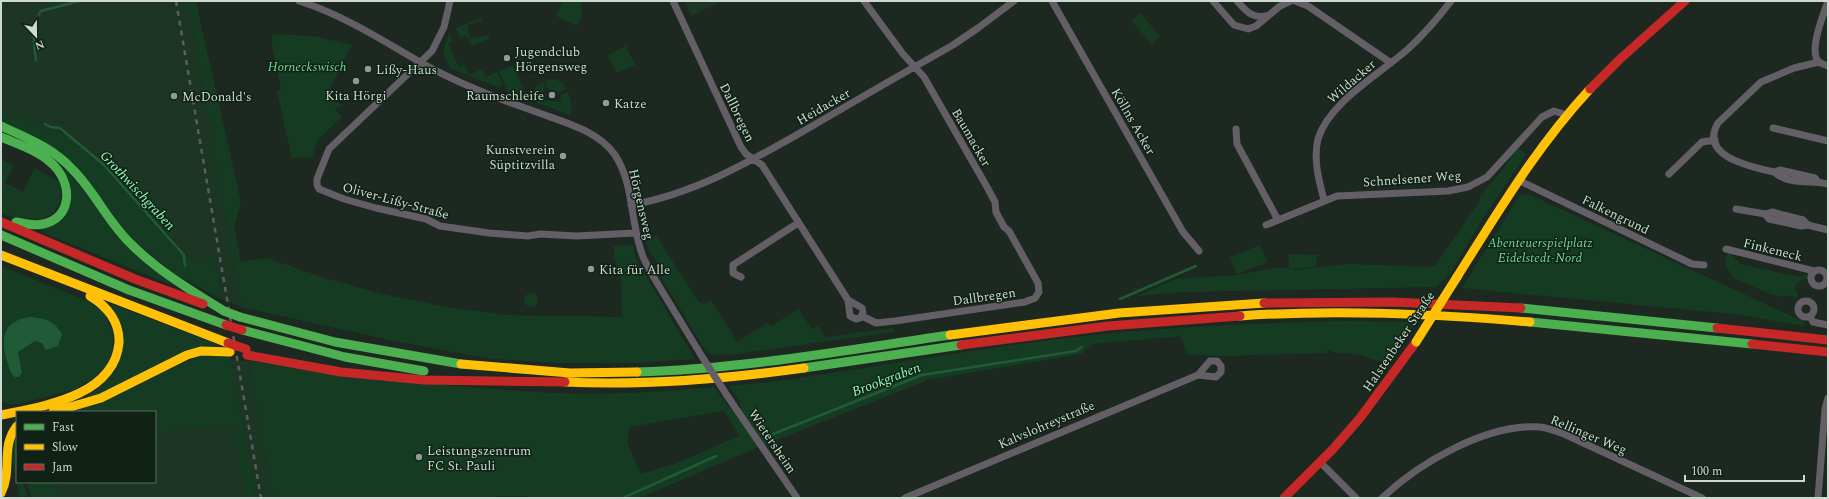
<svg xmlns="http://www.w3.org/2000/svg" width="1829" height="499" viewBox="0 0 1829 499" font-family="Spectral,serif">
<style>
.built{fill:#1d3524}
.green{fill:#153c23;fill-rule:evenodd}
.water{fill:#205a37}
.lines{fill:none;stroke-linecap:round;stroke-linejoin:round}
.stream{stroke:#205a37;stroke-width:2.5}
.street{stroke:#645f67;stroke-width:7}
.fast{stroke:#4caf50;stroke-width:9}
.slow{stroke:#ffc107;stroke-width:9}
.jam{stroke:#c62828;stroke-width:9}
.rail{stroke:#5c5e5e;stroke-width:2.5;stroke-dasharray:5 5;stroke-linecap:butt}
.street-bridge{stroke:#645f67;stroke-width:7}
.fast-bridge{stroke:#4caf50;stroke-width:9}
.slow-bridge{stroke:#ffc107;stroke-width:9}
.jam-bridge{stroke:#c62828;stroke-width:9}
.poi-dot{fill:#909c93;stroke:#0f2215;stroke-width:1.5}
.labels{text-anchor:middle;stroke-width:3;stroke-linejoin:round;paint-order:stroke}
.poi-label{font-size:13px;fill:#cedad1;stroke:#0f2215;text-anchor:start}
.park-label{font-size:13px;font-style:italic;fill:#6cd993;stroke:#0f2215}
.street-label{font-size:13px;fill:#cedad1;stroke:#0f2215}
.water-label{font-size:14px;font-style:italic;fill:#90fdb5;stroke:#0f2215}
</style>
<rect width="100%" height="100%" fill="#1d2820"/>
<path class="built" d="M1 1H188L241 307 221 299 214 255 202 263 185 254 145 208 96 157 73 138 1 111Z
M684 1H723L691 16Z
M230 359 248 361 273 498H256Z
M234 426 246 498H58L55 482H155V435L182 429Z"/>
<path class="green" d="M188 1 196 2 241 202 234 227 241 262 267 258 325 278 382 294 447 307 506 315 622 317 621 280 614 257V246L633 245 636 259 695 359 632 363H562L491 359 399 342 241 307Z
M563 1H581L582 15 577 26 556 16Z
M1140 13 1160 36 1152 44 1131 21Z
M481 18 482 21 467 25 470 39 488 35 490 38 472 46 466 35 460 38 456 28Z
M449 32 453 41 448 43 459 67 464 64 469 75 482 69 486 77 497 72 502 83 500 88 450 68 443 52Z
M272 34 314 36 352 45 326 96 342 105 334 109 342 117 317 141 312 158 303 157 292 159 277 91 281 89 272 46Z
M626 46 635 65 617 73 608 55Z
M513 65 523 88 521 96 506 91V85L499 71Z
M552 79 562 82 566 89 558 93 554 90H549L545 81Z
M543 82 545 88 542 91 541 95 546 101 559 102 562 100 560 95 568 92 572 106 570 115 528 99 537 86Z
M1 111 73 138 96 157 145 208 184 254 202 263 214 255 221 299 175 274 126 234 103 200 1 120Z
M1518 148 1526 155 1485 215 1450 274 1436 287 1184 292 1136 296 1176 279 1237 275 1280 267 1297 270 1350 264 1434 267 1480 201V195L1497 177Z
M1 159 14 166 5 183 23 192 35 168 60 182C68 223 30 226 1 213Z
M59 163 172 285 39 231 66 212Z
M1528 194 1804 322V326L1733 314 1462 288 1519 196Z
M656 236 699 302 705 304 711 300 737 341 767 323 771 326 798 309 812 329 818 326 826 337 893 328 894 332 730 355 711 354 703 347 661 277 666 275 649 250 646 242Z
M1260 245 1267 262 1237 274 1230 257Z
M1728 251 1740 264 1799 277 1810 274 1809 280 1806 278 1798 282 1795 287 1798 295 1797 298 1789 295 1783 297 1770 294 1733 278 1725 263Z
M1289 254 1317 255 1316 267 1297 269 1289 268Z
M1 266 90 302 105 314 116 341 105 371 76 389 19 404H10L1 402ZM62 334 42 343 35 341 18 352 22 372 11 374 3 343Z
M524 300a7 7 0 1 1 14 0a7 7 0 1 1-14 0Z
M111 304 219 345 87 399 86 395 115 372Z
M1342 321 1416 322 1389 364 1356 354 1332 352 1331 349 1324 353 1222 356 1188 355 1180 336 1091 344 1081 354 928 380 756 448 640 498H526L525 496H499L489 498H273L248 361C351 374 453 389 557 393 609 395 662 392 714 387L730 408 737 413 741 411 740 402 729 386 799 379V378C894 364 988 347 1083 336 1169 327 1256 323 1342 321ZM724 411 739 436 677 463 641 474 627 443 630 427Z
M200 356H230L256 498H246L234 426 182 429 155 435V412H67Z
M17 430V482H23L28 498H20L12 459 11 453Z
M27 482H55L58 498H31Z"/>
<path class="water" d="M30 317C47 319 53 320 62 334L58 346 46 350 42 343 35 341 18 352 22 372 19 377H15C10 373 9 367 7 361 0 338 3 321 30 317Z"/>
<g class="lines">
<path class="stream" d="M36 60C34 43 30 26 41 11L80 1
M45 124 50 127 60 128 104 165 184 255 185 266
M1120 299 1196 266
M773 434 922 375 1076 351 1082 347
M623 498 716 456"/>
<path class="street" d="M299 1C343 15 380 39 420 62 455 82 493 97 531 110 559 121 597 129 615 155 634 184 630 221 642 254 646 266 655 279 662 291 675 312 688 334 701 355
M450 1 444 27 432 51 329 149 317 179V185L319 189 344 199 376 208 426 219 440 226 489 233 528 236 540 234 577 236 635 233
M673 1 741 147 746 154 762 165 848 300 850 316 856 319 860 318 863 313 862 308 848 300
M1052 1 1183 232 1199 251
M1213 1 1234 25 1248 29 1256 26 1280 6 1291 1
M1237 1C1247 12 1253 20 1269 15
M1295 1 1308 6 1391 63
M1827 4C1822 18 1812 44 1816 57 1817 63 1823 64 1828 66
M1819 62 1794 68 1761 82 1718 123C1698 157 1753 167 1774 172 1788 185 1811 180 1828 184
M1773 128 1828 141
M1236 129 1237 144 1278 220
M1774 172 1780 170 1815 178 1818 182
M1669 174 1702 142 1715 140
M1518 180 1692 264 1704 265
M1324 200C1319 181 1313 159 1318 139 1329 102 1380 74 1408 49 1424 34 1438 18 1451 1
M631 205C698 193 756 158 814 125 860 98 907 71 953 45L978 28 1014 1
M1736 209 1765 214 1772 212 1803 220 1808 225
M1765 214 1769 219 1801 226 1808 225 1828 230
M1266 225 1337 196 1448 191 1468 187 1487 177 1542 117 1554 111 1567 115
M1726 249 1814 271
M1811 278a8 8 0 1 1 16 0a8 8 0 1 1-16 0Z
M741 277 733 273V265L798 223
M1798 309a8 8 0 1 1 16 0a8 8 0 1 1-16 0Z
M862 316 876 323 895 321 1025 302 1035 298 1039 292 1038 283 1009 231 1004 227 996 212 995 202 987 187 924 77 903 54 864 1
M1810 316 1813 322 1828 325
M728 397 797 498
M1320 462 1356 498
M905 498 1198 375 1216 377 1221 372V366L1217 361H1210L1198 375
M1382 498C1419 463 1487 423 1540 427 1548 428 1556 431 1564 434L1702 498
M1818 498 1825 409 1828 398"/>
<path class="fast" d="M1 126C27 138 53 148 73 170 95 192 108 222 131 244 158 271 192 291 224 311
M1 137C20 145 43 152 57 169 72 188 71 218 43 224 34 226 25 224 16 222
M1 235 129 290 226 325
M1521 308 1717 328
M240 317 335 342 461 364
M1530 322 1752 344
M242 330 345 357 424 371
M804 368 961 345
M637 372C742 369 847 350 950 335"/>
<path class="slow" d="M1 255 228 343
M1457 277C1498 212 1537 146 1590 89
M1240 316C1336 309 1434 314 1530 322
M950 335 1119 313 1264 303
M461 364 570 373 637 372
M565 382C645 386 725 379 804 368
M53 412 101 398 187 355 201 351 230 352
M1 415C44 406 114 396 119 343 120 322 107 306 90 296
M1 493C13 469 0 447 17 426"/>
<path class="jam" d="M1590 89 1620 59 1685 1
M1 222 135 279 203 304
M1264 303 1392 302 1521 308
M1717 328 1828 340
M1752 344 1828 352
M961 345 1108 326 1240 316
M247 355 341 372 424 380 565 382
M1284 498 1333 449 1360 418 1416 342"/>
<path class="rail" d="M176 1 261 498"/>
<path class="street-bridge" d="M701 355 728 397"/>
<path class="fast-bridge" d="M224 311 240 317"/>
<path class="slow-bridge" d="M1416 342 1457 277"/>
<path class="jam-bridge" d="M226 325 242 330
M228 343 246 349"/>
</g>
<g class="poi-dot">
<circle cx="507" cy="58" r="4"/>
<circle cx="368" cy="69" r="4"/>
<circle cx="356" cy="81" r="4"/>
<circle cx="552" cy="95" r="4"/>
<circle cx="174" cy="96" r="4"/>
<circle cx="606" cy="103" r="4"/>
<circle cx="563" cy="156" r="4"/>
<circle cx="591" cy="269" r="4"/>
<circle cx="419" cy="457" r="4"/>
</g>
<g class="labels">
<g class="poi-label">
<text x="515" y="56">Jugendclub<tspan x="515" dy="15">Hörgensweg</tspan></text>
<text x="376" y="74">Lißy-Haus</text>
<text x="356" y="100" text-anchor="middle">Kita Hörgi</text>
<text x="544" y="100" text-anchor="end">Raumschleife</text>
<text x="182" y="101">McDonald's</text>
<text x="614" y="108">Katze</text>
<text x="555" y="154" text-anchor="end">Kunstverein<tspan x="555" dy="15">Süptitzvilla</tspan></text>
<text x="599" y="274">Kita für Alle</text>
<text x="427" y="455">Leistungszentrum<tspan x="427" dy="15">FC St. Pauli</tspan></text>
</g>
<g class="park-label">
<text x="307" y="71">Horneckswisch</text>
<text x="1540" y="247">Abenteuerspielplatz<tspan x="1540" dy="15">Eidelstedt-Nord</tspan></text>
</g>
<g class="street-label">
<text transform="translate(1351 81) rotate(-41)" y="5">Wildacker</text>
<text transform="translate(823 106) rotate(-30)" y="5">Heidacker</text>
<text transform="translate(738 112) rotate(64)" y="5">Dallbregen</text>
<text transform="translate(1134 121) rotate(60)" y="5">Köllns Acker</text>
<text transform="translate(972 137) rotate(60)" y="5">Baumacker</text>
<text transform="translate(1412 178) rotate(-4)" y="5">Schnelsener Weg</text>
<text transform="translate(396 200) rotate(15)" y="5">Oliver-Lißy-Straße</text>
<text transform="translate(642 204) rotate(77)" y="5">Hörgensweg</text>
<text transform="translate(1616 214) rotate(26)" y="5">Falkengrund</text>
<text transform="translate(1773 249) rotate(14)" y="5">Finkeneck</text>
<text transform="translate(984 296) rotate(-8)" y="5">Dallbregen</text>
<text transform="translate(1398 341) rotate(-56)" y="5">Halstenbeker Straße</text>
<text transform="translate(1046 424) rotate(-23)" y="5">Kalvslohreystraße</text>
<text transform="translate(1589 434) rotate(23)" y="5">Rellinger Weg</text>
<text transform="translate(773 441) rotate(56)" y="5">Wietersheim</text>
</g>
<g class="water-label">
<text transform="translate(138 190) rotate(47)" y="5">Grothwischgraben</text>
<text transform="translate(886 379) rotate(-21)" y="5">Brookgraben</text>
</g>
</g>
<rect width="1829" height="499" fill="none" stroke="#cedad1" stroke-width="4"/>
<rect x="16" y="411" width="140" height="72" fill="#0f2215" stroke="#5b6c60"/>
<rect x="24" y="424" width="20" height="6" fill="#4caf50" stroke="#5b6c60"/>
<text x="52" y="431" font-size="12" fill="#cedad1">Fast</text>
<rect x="24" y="444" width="20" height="6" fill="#ffc107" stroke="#5b6c60"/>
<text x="52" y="451" font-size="12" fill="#cedad1">Slow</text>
<rect x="24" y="464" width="20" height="6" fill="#c62828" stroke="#5b6c60"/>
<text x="52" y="471" font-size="12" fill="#cedad1">Jam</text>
<g transform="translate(36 36) rotate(158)" stroke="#0f2215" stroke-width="3" paint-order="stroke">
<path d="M0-3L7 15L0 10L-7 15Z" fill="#cedad1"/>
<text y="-6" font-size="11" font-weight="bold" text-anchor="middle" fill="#cedad1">N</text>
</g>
<path d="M1685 475v6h119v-6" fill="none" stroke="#cedad1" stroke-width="2"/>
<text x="1691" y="475" font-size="12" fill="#cedad1" stroke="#0f2215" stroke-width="3" paint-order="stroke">100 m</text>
</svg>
